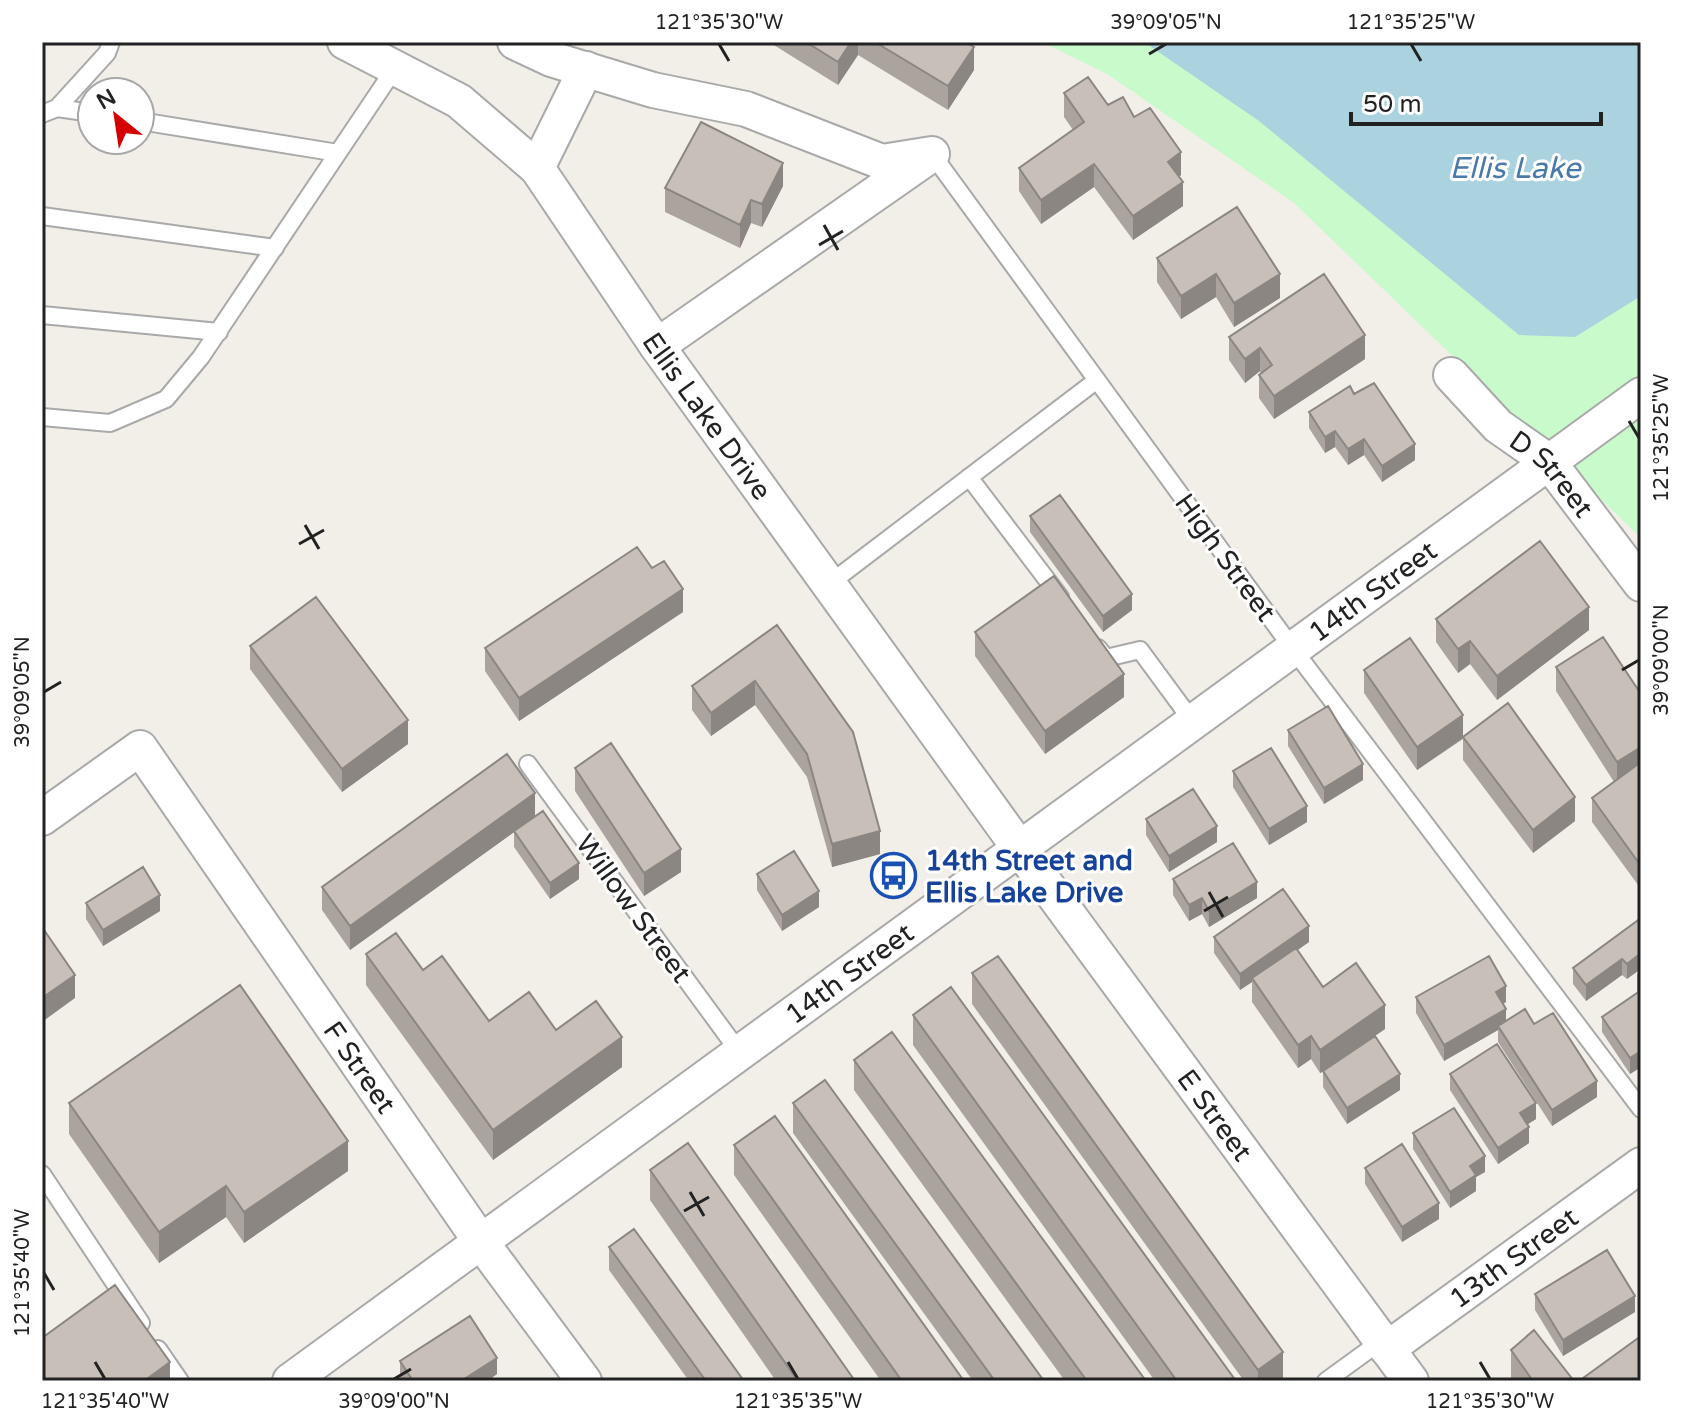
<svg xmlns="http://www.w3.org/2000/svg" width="1683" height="1423" viewBox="0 0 1683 1423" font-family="'Varela Round',sans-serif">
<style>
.park{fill:#c8facc}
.water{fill:#aad3df}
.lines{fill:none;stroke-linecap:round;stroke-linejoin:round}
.service-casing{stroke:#a9a9a9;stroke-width:20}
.minor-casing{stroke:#a9a9a9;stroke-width:38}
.service{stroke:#fff;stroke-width:16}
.minor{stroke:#fff;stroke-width:34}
.wall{fill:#aba49e}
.shaded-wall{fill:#8b8681}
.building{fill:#c7bfb8;stroke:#8b8681;stroke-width:2}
.ticks{fill:none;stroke:#222;stroke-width:3}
.labels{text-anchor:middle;stroke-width:6;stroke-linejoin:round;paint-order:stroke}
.street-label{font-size:28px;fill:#222;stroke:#fff}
.transit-label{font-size:28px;font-weight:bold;fill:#164399;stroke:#fff;text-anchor:start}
.water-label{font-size:30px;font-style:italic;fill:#4a7aab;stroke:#fff}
.neatline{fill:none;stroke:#222;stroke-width:3}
.ticks-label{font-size:20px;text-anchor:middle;fill:#222}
</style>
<rect width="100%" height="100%" fill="#f2efe9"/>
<path class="park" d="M1042 42H1641V538L1294 203 1107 74Z"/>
<path class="water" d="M1144 42H1641V296L1575 337 1519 335 1259 121Z"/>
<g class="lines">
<defs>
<path id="service" d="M57 108 92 113
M42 114 57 108 107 53 111 42
M140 121 338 153
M932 154 1293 649 1641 1109
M42 216 275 248
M42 315 219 332
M42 417 110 423 166 399 201 357 395 68
M969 477 1060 597
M829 584 1097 380
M1098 648 1106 658 1140 650 1193 722
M528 764 740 1053
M42 1174 141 1323
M158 1349 180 1381
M1326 1381 1381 1341"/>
<g id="minor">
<path id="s1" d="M345 42 459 101 537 168 657 346 1020 849 1411 1381"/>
<path d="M515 42 551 59 653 90 746 109 882 162 932 154"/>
<path d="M537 168 586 69"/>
<path d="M657 346 925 159"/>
<path id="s2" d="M1451 375 1498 426 1548 461 1641 584"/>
<path id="s3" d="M42 818 140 748 481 1242 584 1381"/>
<path id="s4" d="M1387 1349 1641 1165"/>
<path id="s5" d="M290 1381 1641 395"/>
</g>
</defs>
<use href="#service" class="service-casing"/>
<use href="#minor" class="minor-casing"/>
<use href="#service" class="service"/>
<use href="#minor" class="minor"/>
</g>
<path class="wall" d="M769 42H966L974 70 948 110 858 55 838 85Z
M1064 93 1108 105 1134 117 1181 175 1179 177 1183 206 1133 240 1094 187 1041 224 1019 191V168L1073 130 1064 117Z
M783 186 762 227 751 223 740 248 665 212V188Z
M1237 207 1280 298 1234 327 1216 297 1181 319 1157 282V258Z
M1229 337 1365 359 1274 419 1259 398V375L1261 374 1260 371 1245 383 1229 360Z
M1354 394 1415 460 1382 482 1364 455 1348 465 1335 447 1325 453 1309 428V412Z
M1030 516 1132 610 1103 632 1030 532Z
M652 568 683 612 519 721 485 671V648Z
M1436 619 1589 630 1497 700 1470 664 1458 673 1436 642Z
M777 625 880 854 832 867 807 777 755 705 711 736 692 710V686Z
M975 632 1124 697 1045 754 975 656Z
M250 646 408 744 342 792 250 669Z
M1556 667 1641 694V889L1592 822V798L1614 782 1556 691Z
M1364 670 1463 737 1575 821 1533 853 1463 760V739L1417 770 1364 693Z
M1288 730 1363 780 1324 804 1288 746Z
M575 768 681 872 644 896 575 791Z
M1233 771 1307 822 1269 845 1233 787Z
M535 816 579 879 550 899 514 847V832L350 950 322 910V887Z
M1146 819 1217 842 1169 872 1146 835Z
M757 874 819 907 782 931 757 890Z
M1173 879 1257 898 1209 927 1202 914 1189 921 1173 895Z
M86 903 160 911 103 946 86 919Z
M1641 918 1627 979 1622 975 1586 1001 1573 984V968Z
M1214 937 1309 942 1297 950 1323 987 1385 1029 1350 1053 1400 1090 1347 1124 1323 1087V1072L1320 1073 1311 1059 1298 1068 1252 1002V982L1240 990 1214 953Z
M366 954 423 970 489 1021 556 1030 622 1067 493 1160 366 985Z
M1641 972V1067L1630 1074 1602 1032V1017L1637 992V974Z
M972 973 1283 1381H1244L972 1004Z
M1416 997 1506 1002 1503 1004 1506 1021 1534 1024 1597 1097 1552 1126 1498 1042V1030L1444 1061 1416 1013Z
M913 1015 1236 1381H1155L913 1045Z
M854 1060 1146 1381H1065L854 1090Z
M1450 1074 1536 1119 1528 1124 1529 1143 1498 1164 1450 1090Z
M69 1103 348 1171 244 1243 226 1217 159 1263 69 1134Z
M793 1103 1044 1381H973L793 1133Z
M1413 1133 1485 1172 1476 1177V1191L1450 1208 1413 1149Z
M734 1145 964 1381H881L734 1175Z
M1365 1168 1439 1219 1402 1242 1365 1184Z
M650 1170 855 1381H776L650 1200Z
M609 1247 744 1381H689L609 1270Z
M1535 1294 1635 1312 1563 1356 1535 1310Z
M1511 1350 1574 1381H1511Z
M400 1361 497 1374 487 1381H402L400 1377Z"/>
<path class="shaded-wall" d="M851 42H858V55L838 85V62Z
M974 47V70L948 110V86Z
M1181 152V175L1168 185V162Z
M783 163V186L762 227V204Z
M1094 164V187L1041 224V200Z
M1183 182V206L1133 240V216Z
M751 200V223L740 248V225Z
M1216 274V297L1181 319V296Z
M1280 274V298L1234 327V303Z
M1365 335V359L1274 419V396Z
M1260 348V371L1245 383V359Z
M1335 431V447L1325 453V437Z
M1364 439V455L1348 465V449Z
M1415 444V460L1382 482V466Z
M683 589V612L519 721V698Z
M1132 594V610L1103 632V616Z
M1589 607V630L1497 700V676Z
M1470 641V664L1458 673V649Z
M1124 674V697L1045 754V731Z
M755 681V705L711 736V713Z
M1463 715V738L1417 770V747Z
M408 720V744L342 792V769Z
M1641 747V770L1617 786V762Z
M1363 764V780L1324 804V788Z
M535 793V817L350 950V926Z
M1575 797V821L1533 853V830Z
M1307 806V822L1269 845V829Z
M1217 826V842L1169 872V856Z
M880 831V854L832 867V844Z
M681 849V872L644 896V873Z
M579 863V879L550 899V883Z
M1257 882V898L1209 927V911Z
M819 891V907L782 931V915Z
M160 895V911L103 946V930Z
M1202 898V914L1189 921V905Z
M1309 926V942L1254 981 1252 978V982L1240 990V974Z
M1641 953V969L1627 979V964Z
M1622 959V975L1586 1001V985Z
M75 975V998L42 1022V998Z
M1506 986V1002L1496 1008V992Z
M1385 1005V1029L1320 1073V1050Z
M1506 1009V1025L1498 1026V1030L1444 1061V1045Z
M1311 1036V1059L1298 1068V1045Z
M622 1037V1067L493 1160V1130Z
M1641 1051V1067L1630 1074V1058Z
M1400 1074V1090L1347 1124V1108Z
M1597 1081V1097L1552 1126V1110Z
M1536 1103V1119L1520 1129V1113Z
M1529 1127V1143L1498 1164V1148Z
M348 1141V1171L244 1243V1212Z
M1485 1156V1172L1476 1177V1191L1450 1208V1192L1470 1166Z
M226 1186V1217L159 1263V1232Z
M1439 1203V1219L1402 1242V1227Z
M1635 1296V1312L1563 1356V1340Z
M1283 1352V1381H1258V1370Z
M497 1358V1374L487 1381H461Z
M170 1362V1381H144Z"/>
<path class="building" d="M806 42H851L838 62Z
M875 42H966L974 47 948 86Z
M1088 77 1108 105 1123 97 1134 117 1150 108 1181 152 1168 162 1183 182 1133 216 1094 164 1041 200 1019 168 1084 122 1064 93Z
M701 122 783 163 762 204 751 200 740 225 665 188Z
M1237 207 1280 274 1234 303 1216 274 1181 296 1157 258Z
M1324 274 1365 335 1274 396 1259 375 1272 365 1260 348 1245 359 1229 337Z
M1374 383 1415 444 1382 466 1364 439 1348 449 1335 431 1325 437 1309 412 1350 386 1354 394Z
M1060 495 1132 594 1103 616 1030 516Z
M1540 541 1589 607 1497 676 1470 641 1458 649 1436 619Z
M637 547 652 568 664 561 683 589 519 698 485 648Z
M1054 576 1124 674 1045 731 975 632Z
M316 597 408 720 342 769 250 646Z
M777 625 853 732 880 831 832 844 807 754 755 681 711 713 692 686Z
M1603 637 1641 694V747L1617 762 1556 667Z
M1410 638 1463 715 1417 747 1364 670Z
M1508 703 1575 797 1533 830 1463 737Z
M1328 706 1363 764 1324 788 1288 730Z
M611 743 681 849 644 873 575 768Z
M1271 748 1307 806 1269 829 1233 771Z
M507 754 535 793 350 926 322 887Z
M1641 762V866L1592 798Z
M1193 789 1217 826 1169 856 1146 819Z
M543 811 579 863 550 883 514 831Z
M1233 843 1257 882 1209 911 1202 898 1189 905 1173 879Z
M794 851 819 891 782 915 757 874Z
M143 867 160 895 103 930 86 903Z
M1283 889 1309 926 1240 974 1214 937Z
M1641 918V953L1627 964 1622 959 1586 985 1573 968Z
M42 927 75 975 42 998Z
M396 933 423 970 442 956 489 1021 529 992 556 1030 596 1001 622 1037 493 1130 366 954Z
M1296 948 1323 987 1356 963 1385 1005 1320 1050 1311 1036 1298 1045 1252 978Z
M998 956 1283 1352 1258 1370 972 973Z
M1489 956 1506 986 1496 992 1506 1009 1444 1045 1416 997Z
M240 985 348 1141 244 1212 226 1186 159 1232 69 1103Z
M951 987 1236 1381H1177L913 1015Z
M1640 991 1641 992V1051L1630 1058 1602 1017Z
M1525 1009 1534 1024 1553 1013 1597 1081 1552 1110 1498 1026Z
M892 1032 1146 1381H1087L854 1060Z
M1375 1036 1400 1074 1347 1108 1323 1071Z
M1497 1044 1536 1103 1520 1113 1529 1127 1498 1148 1450 1074Z
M825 1080 1044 1381H995L793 1103Z
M1454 1108 1485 1156 1470 1166 1476 1175 1450 1192 1413 1133Z
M775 1116 964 1381H902L734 1145Z
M688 1143 855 1381H798L650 1170Z
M1402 1144 1439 1203 1402 1227 1365 1168Z
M634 1229 744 1381H706L609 1247Z
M1607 1250 1635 1296 1563 1340 1535 1294Z
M115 1285 170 1362 144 1381H42V1338Z
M470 1316 497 1358 461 1381H413L400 1361Z
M1534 1330 1574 1381H1533L1511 1350Z
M1641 1336V1381H1579Z"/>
<path class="ticks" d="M719 44 729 61M1411 44 1421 61M1149 54 1166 44M824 225 838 250M819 245 843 231M1629 421 1639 438M305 525 319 549M299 544 324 530M1622 670 1639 660M44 692 61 682M1209 892 1223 917M1204 911 1228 897M690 1192 704 1216M684 1211 709 1197M44 1273 54 1290M95 1362 105 1379M788 1362 798 1379M1480 1362 1490 1379M394 1379 411 1369"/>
<defs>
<symbol id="bus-ring" viewBox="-11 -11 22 22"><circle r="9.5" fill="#fff" stroke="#1a4fb4" stroke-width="1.5"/><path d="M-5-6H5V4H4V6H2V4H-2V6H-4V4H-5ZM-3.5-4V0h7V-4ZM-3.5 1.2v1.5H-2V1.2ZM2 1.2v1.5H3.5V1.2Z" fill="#1a4fb4"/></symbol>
</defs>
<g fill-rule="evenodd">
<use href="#bus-ring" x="868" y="850" width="51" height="51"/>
</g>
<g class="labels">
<g class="street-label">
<text dy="10" stroke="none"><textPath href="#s1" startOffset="532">Ellis Lake Drive</textPath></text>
<text dy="10" stroke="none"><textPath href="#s2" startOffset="142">D Street</textPath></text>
<text transform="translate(1226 557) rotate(54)" y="10">High Street</text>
<text dy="10" stroke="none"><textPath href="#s5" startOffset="1340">14th Street</textPath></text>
<text transform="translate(634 908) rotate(54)" y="10">Willow Street</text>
<text dy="10" stroke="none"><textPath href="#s5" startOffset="692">14th Street</textPath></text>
<text dy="10" stroke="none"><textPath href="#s3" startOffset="508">F Street</textPath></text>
<text dy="10" stroke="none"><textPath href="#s1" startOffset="1396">E Street</textPath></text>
<text dy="10" stroke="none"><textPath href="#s4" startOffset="156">13th Street</textPath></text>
</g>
<g class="transit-label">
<text x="925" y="870">14th Street and<tspan x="925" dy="32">Ellis Lake Drive</tspan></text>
</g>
<g class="water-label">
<text x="1515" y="178">Ellis Lake</text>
</g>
</g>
<rect width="1683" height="1423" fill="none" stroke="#ffffff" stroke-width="88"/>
<g transform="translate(116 116) rotate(330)"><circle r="38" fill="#ffffff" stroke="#a7a7a7" stroke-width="2"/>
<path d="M0-6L14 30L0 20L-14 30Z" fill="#d40000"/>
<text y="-12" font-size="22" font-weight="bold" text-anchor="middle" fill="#222222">N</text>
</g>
<path d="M1351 112v12h250v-12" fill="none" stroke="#222222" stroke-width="4"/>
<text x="1363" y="112" font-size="24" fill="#222222" stroke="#ffffff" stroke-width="6" paint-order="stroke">50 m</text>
<rect x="44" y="44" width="1595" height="1335" class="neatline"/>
<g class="ticks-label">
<text x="719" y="29">121°35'30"W</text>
<text x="1166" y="29">39°09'05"N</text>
<text x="1411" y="29">121°35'25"W</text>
<text transform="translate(1661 438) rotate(-90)" y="7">121°35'25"W</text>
<text transform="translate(1661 660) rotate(-90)" y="7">39°09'00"N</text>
<text transform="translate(22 692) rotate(-90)" y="7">39°09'05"N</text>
<text transform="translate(22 1273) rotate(-90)" y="7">121°35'40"W</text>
<text x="105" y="1408">121°35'40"W</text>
<text x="394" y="1408">39°09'00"N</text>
<text x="798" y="1408">121°35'35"W</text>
<text x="1490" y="1408">121°35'30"W</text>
</g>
</svg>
